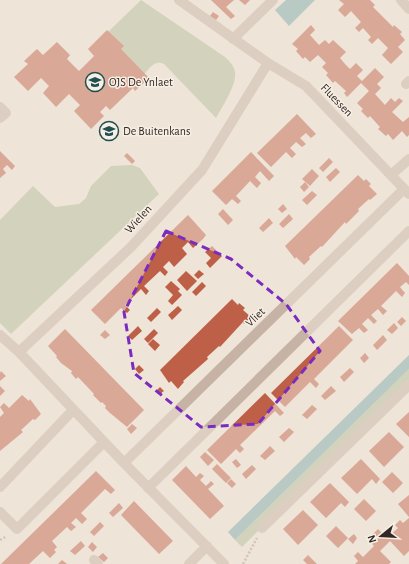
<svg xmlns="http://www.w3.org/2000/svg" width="409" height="564" viewBox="0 0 409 564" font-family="'Alegreya Sans',sans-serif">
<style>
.green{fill:#b2bd99}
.water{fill:#79a9aa}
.building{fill:#be6047}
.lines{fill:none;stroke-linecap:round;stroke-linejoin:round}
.path{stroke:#b19d90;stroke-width:2.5;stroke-dasharray:2 2;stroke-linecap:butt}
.street{stroke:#c6b3a5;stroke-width:10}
.marked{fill:none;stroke:#7b2cbf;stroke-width:3;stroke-dasharray:8 5;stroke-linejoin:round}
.labels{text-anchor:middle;stroke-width:3;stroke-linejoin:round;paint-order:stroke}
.poi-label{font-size:12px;fill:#322926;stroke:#f7eee4;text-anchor:start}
.street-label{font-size:12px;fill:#322926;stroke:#f7eee4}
</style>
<rect width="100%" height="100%" fill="#efe4d8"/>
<path class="green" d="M141 0 225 57C229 61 234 65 235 72 237 85 222 107 216 118L164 64C155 59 148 69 143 76L111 45 108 32Z
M132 165 140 168 159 194 11 334 0 323V220L33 186 55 207 79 204 86 198 91 186 111 166Z
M409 369V381L242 547 235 540Z"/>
<path class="water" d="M286 0H315L289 26 275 10Z
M409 355V369L235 540 228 532Z"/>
<path class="building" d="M211 0H234L226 7 235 16 231 19Z
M239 0H250L245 5Z
M339 0H370L375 5 373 7 393 27 394 25 402 32 400 34 405 40 398 47 403 52 391 64 382 55 388 48 378 38 372 44 368 40 371 37 363 28 359 32 355 28 361 22 351 11 345 17 338 10 344 4Z
M213 12 219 16 216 20 210 16Z
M311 25 315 30 310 35 319 45 325 40 329 44 333 40 346 52 340 58 345 64 350 69 356 63 363 70 357 76 362 81 375 68 384 77 377 84 381 88 375 94 385 105 391 98 395 102 399 98 403 101 392 112 403 122 409 117V135L407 137 402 131 393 140 388 134 386 136 378 129 380 127 370 116 368 118 361 111 363 109 357 103 369 91 361 83 347 97 344 93 346 91 335 81 333 83 326 75 328 73 322 67 326 63 318 55 310 62 305 57 303 59 296 51 298 49 292 44Z
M107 30 124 46 121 49 149 78 135 91 133 88 110 110 106 106 100 112 104 116 91 129 74 111 80 105 69 94 56 107 43 93 49 86 41 78 28 91 14 77 28 64 24 61 37 49 43 55 57 42 70 55 67 59 79 71 94 56 88 49Z
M297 114 316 134 311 138 306 133 300 138 306 144 302 147 296 142 290 148 296 154 292 158 286 152 271 167 257 153Z
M0 151 15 166 12 170 7 165 3 169 6 173 0 178Z
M251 152 274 176 269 181 260 171 255 177 261 183 257 188 250 181 236 196 241 201 238 204 232 199 226 205 212 191Z
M127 153 135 161 132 164 124 156Z
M329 158 333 162 323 172 319 168Z
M336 168 340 172 330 182 326 177Z
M312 169 319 176 310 186 302 179Z
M358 175 364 181 366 179 371 184 369 186 377 194 370 200 369 199 358 209 359 211 346 224 345 222 322 247 321 246 309 257 310 259 304 265 296 257 295 259 285 246Z
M305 182 309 187 304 192 300 187Z
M312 191 317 195 307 205 302 200Z
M283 204 287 209 282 213 278 209Z
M223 209 233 220 228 225 218 214Z
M289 214 293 219 283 228 279 224Z
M188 215 206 235 203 239 193 248 188 242 182 248 187 254 174 267 169 261 163 267 168 272 165 276 160 271 144 286 149 291 146 295 141 289 125 305 130 310 127 313 121 308 105 324 91 310Z
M269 218 273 223 263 232 259 228Z
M212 246 222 256 210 268 206 263 211 258 205 252Z
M397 263 409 276V285L406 282 400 287 405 293 402 297 396 291 381 306 387 311 383 315 378 309 371 315 377 321 374 324 368 318 362 324 368 330 364 333 359 328 352 334 338 321Z
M199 270 204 274 198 279 194 275Z
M186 271 197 281 187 291 177 280Z
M171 281 180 289 178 291 182 295 172 305 168 301 173 295 165 287Z
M202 282 206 286 196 296 192 292Z
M232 299 238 305 239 303 245 308 243 310 251 317 244 324 243 322 220 347 219 346 207 357 208 359 183 381 184 382 178 389 171 381 169 383 160 370Z
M178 306 182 310 172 320 168 315Z
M157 308 161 312 151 322 147 318Z
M402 317 406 321 401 326 397 322Z
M394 323 398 328 392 334 387 330Z
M138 326 142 331 132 340 128 336Z
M339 326 353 340 314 379 319 384 316 388 310 382 285 407 271 393Z
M65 329 144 410 127 427 110 413 105 408 106 406 102 402 101 403 93 395 94 394 78 377 76 379 71 373 72 371 61 363 56 357 57 356 48 346Z
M154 329 158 333 148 343 144 339Z
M105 330 110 335 105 339 100 335Z
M383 335 387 340 377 350 373 345Z
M153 339 160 345 155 351 148 344Z
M365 353 369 358 364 363 360 358Z
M139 365 144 370 139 374 135 369Z
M350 368 354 372 344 382 340 377Z
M1 371 6 376 0 381V373Z
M0 386 5 391 0 396Z
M331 386 336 391 325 400 321 396Z
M160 387 164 391 160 394 156 391Z
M265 393 284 413 280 416 275 411 240 445 244 449 240 453 236 449 221 464 207 450Z
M22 395 29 401 30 399 41 414 35 420 33 419 21 430 23 432 17 437 0 451V417L4 413 0 407 4 403 9 408Z
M312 405 317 409 307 419 302 415Z
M409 412V437L396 424Z
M132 424 137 428 131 434 127 429Z
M289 428 294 432 284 442 279 437Z
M389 432 404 447 384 467 369 451Z
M270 446 275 451 265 460 260 456Z
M205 452 214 460 208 466 200 457Z
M236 459 241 465 237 468 232 462Z
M361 459 380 479 376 484 372 479 357 494 341 478Z
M217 464 231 478 226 483 212 469Z
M252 465 256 469 246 479 242 474Z
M186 466 196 477 200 473 204 476 200 480 206 486 211 481 214 484 208 489 224 506 210 519 172 480Z
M96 471 115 490 111 494 105 489 81 513 87 519 82 524 76 518 71 523 76 527 71 531 67 527 52 541 57 547 54 550 56 552 50 558 43 551 29 564H1Z
M392 472 403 483 393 493 382 482Z
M231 479 236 484 232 488 227 483Z
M330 483 349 502 345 507 341 503 326 518 310 502Z
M409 495V517L398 504Z
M364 499 376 511 366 521 354 509Z
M134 501 173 541 159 554 121 515Z
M119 503 123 508 113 517 109 513Z
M303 510 318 525 298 545 283 529Z
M409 518V551L404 556 390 541 380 551 391 562 389 564H355L358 561 354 556 358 552 363 557 374 546 368 539 378 529 387 538 398 528 395 525 400 520 403 523Z
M100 522 104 526 94 536 90 532Z
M336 526 348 538 338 548 326 536Z
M354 534 357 538 353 544 348 539Z
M81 541 85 546 75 555 70 551Z
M92 542 97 547 93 552 88 547Z
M103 553 108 558 104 562 98 557Z
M308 555 317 564H307L303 560Z
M62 560 67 564H58Z"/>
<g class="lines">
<path class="path" d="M0 540 7 536
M243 564 257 538"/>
<path class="street" d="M179 0 268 63 306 86 409 194
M401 0 409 9
M233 39 273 0
M406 84 409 81
M0 107 6 113 0 118
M391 175 409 159
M0 335 19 352 131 247 202 170 268 63
M19 352 124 463 224 564
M124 463 404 189
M0 487 73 410
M148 488 409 231
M0 512 17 529 104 442
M262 528 409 385
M94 560 98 564
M189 564 207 546"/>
</g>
<path d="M0 0H409V564H0ZM166 231 231 259 286 304 320 351 258 424 201 427 134 373 124 312Z" fill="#efe4d8" fill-opacity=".55" fill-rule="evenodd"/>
<path class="marked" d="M166 231 231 259 286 304 320 351 258 424 201 427 134 373 124 312Z"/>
<defs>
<symbol id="school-ring" viewBox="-11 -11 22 22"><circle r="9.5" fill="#f7eee4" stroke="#1f4f51" stroke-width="1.5"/><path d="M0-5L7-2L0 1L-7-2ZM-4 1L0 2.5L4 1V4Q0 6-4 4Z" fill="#1f4f51"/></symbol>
</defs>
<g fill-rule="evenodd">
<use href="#school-ring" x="84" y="71" width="22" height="22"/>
<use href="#school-ring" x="98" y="120" width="22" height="22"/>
</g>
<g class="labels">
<g class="poi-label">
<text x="109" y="86">OJS De Ynlaet</text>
<text x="123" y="135">De Buitenkans</text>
</g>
<g class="street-label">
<text transform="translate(337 100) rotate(46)" y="4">Fluessen</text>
<text transform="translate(138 219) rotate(-48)" y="4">Wielen</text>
<text transform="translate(255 317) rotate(-44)" y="4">Vliet</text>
</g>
</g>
<g transform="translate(381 536) rotate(252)" stroke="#f7eee4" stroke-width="3" paint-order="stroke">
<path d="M0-3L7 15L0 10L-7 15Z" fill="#322926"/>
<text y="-6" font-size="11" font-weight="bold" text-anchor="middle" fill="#322926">N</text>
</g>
</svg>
